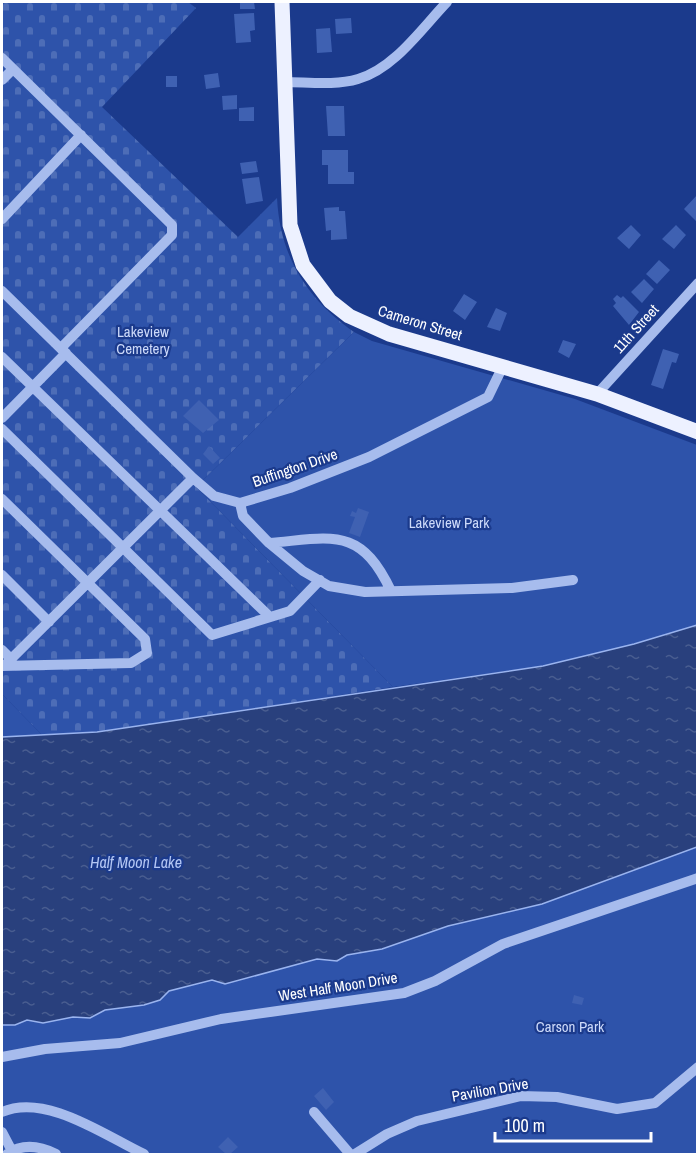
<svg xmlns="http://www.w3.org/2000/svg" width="699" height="1156" viewBox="0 0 699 1156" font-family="'Archivo Narrow',sans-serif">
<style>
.cemetery{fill:url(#cemetery-stones)}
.park{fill:#2e53aa}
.water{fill:url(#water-ripples);stroke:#9ab4ef;stroke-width:1.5}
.building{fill:#3f61b2}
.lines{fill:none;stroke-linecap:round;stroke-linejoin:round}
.minor{stroke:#a7bced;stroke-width:10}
.major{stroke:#edf1ff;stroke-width:15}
.labels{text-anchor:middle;stroke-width:4.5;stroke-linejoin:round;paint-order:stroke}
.street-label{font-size:15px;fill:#fff;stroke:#1b3a8c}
.park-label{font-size:15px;fill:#cddafa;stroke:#1b3a8c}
.water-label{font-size:16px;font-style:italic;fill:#b3c6f4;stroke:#1b3a8c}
</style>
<defs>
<pattern id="cemetery-stones" width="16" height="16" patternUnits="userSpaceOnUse" patternTransform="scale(1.5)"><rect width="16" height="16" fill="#2e53aa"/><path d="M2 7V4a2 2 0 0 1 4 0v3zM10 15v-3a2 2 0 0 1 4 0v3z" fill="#4d6db7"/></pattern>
<pattern id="water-ripples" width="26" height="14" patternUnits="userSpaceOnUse" patternTransform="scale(1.5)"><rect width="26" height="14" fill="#29407d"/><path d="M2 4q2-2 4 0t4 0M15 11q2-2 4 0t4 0" fill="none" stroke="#495d90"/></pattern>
</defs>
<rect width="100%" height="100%" fill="#1b3a8c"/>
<path class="cemetery" d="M2 2H188L196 8 102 107 238 237 277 198C280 257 307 299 354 332L196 487 393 687 97 732 43 736 2 694Z"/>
<path class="park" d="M354 332 372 341 575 399 697 445V625L634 644 543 666 393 687 196 487Z
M2 694 43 736 2 737Z
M697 847V1154H2V1025H15L27 1020 43 1023 73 1017 90 1018 105 1010 144 1005 160 1000 169 991 212 980 257 975 317 959 337 961 347 955 382 949 448 926 542 904Z"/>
<path class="water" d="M697 625V847L542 904 448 926 382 949 347 955 337 961 317 959 225 984 212 980 169 991 160 1000 144 1005 105 1010 90 1018 73 1017 43 1023 27 1020 15 1025H2V737L97 732 543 666 634 644Z"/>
<path class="building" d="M240 2H254L255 9H240Z
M254 13 255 30 250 31 251 42 236 43 234 14Z
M351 18 352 33 336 34 335 19Z
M330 28 332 52 317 53 316 29Z
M218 73 220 87 206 89 204 75Z
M166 76H177V87H166Z
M237 95V109L223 110 222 96Z
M326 106H344L345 136H328Z
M254 107V121H239V108Z
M322 150H348V172H354V184H328V165H322Z
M256 161 258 172 242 174 240 163Z
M259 177 263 201 246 204 242 179Z
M698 194V223L684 209Z
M339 207V211H345L347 239 331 240V230L326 231 324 208Z
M631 225 641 235 629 249 617 238Z
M676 225 686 235 674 249 662 239Z
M659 260 670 270 657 284 646 274Z
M644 279 654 289 642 303 631 292Z
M464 294 477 302 465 320 453 311Z
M617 295 621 298 623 296 639 312 629 325 613 306 616 303 613 299Z
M496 308 507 313 500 331 487 327Z
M563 340 576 344 569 358 558 352Z
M663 349 679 354 676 363 672 362 663 389 651 385Z
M199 400 219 420 203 433 183 416Z
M209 446 220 458 213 464 203 454Z
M358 508 369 512 360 537 349 533 355 517 350 516 352 511 356 513Z
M574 995 584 998 582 1005 572 1003Z
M323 1088 334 1102 326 1110 314 1096Z
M228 1137 238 1147 230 1154H226L218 1147Z"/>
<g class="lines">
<path class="minor" d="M2 58 172 225V235L61 348
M2 80 13 69
M284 82C307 82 335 86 358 79 394 69 422 28 447 2
M2 219 81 135
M2 291 193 478 214 496 240 503 290 488 369 457 488 397 503 366
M2 357 270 617
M597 394 698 283
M2 418 66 353
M2 429 212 635 290 611 320 580
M2 499 145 639 147 653 131 663 2 666
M240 503 243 516 269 543 303 571 329 586 365 592 512 588 573 580
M269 543C331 538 360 525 391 591
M2 575 49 622
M2 650 11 659
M4 666 193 478
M2 1057 45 1049 120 1043 221 1019 404 993 435 981 503 944 698 878
M2 1112C46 1093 104 1135 144 1154
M314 1112 350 1154
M2 1132 12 1151
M7 1154C23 1143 40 1146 56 1154
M355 1154 387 1134 417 1121 521 1096 557 1097 617 1109 655 1103 698 1067"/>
<path class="major" d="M282 2 290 225 303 265 330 301 349 316 389 334 597 394 698 432"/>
</g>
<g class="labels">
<g class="street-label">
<text transform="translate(420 323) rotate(17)" y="5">Cameron Street</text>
<text transform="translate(636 329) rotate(-48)" y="5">11th Street</text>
<text transform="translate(295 468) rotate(-19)" y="5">Buffington Drive</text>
<text transform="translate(338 987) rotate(-9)" y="5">West Half Moon Drive</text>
<text transform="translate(490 1090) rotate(-10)" y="5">Pavilion Drive</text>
</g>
<g class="park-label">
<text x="143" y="337">Lakeview<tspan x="143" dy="17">Cemetery</tspan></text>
<text x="449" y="528">Lakeview Park</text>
<text x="570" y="1032">Carson Park</text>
</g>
<g class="water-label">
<text x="136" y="868">Half Moon Lake</text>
</g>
</g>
<rect width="699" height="1156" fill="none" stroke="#ffffff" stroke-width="6"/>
<path d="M495 1132v9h156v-9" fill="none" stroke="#ffffff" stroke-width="3"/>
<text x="504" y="1132" font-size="18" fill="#ffffff" stroke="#1b3a8c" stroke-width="4.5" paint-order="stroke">100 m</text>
</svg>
